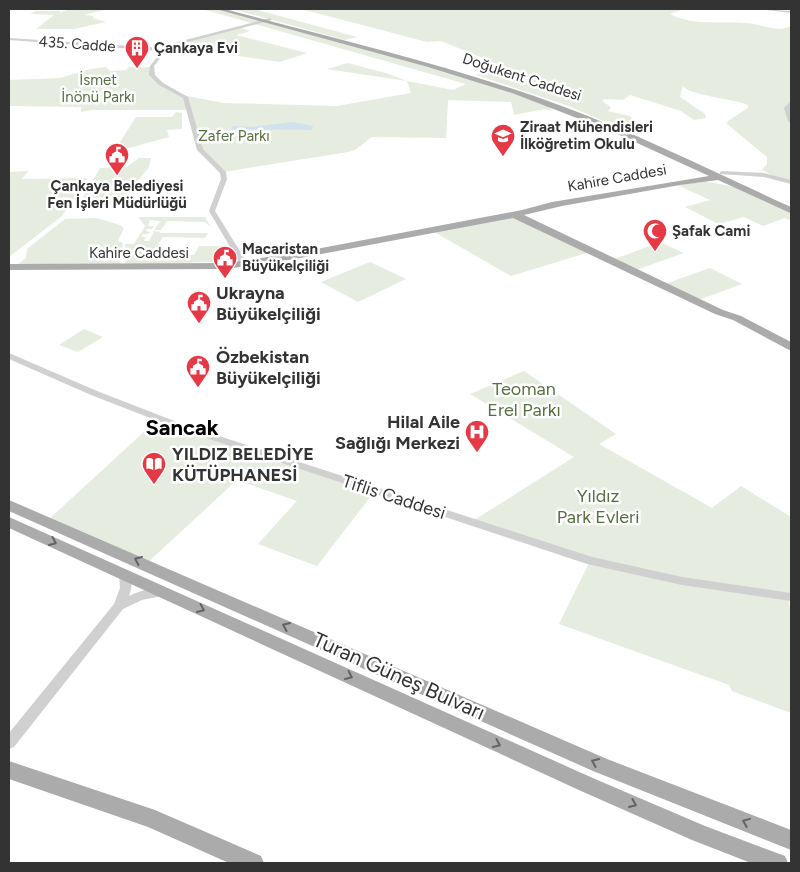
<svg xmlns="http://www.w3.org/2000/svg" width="800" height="872" viewBox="0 0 800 872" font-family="Figtree,sans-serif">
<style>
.green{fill:#e6ecdf}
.water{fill:#cfe2ee}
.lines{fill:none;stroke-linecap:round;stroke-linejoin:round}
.minor{fill:#d0d0d0;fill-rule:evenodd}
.major{fill:#ababab;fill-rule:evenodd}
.oneway{stroke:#636363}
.labels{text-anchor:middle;stroke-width:5;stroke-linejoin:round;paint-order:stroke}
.far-street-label{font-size:15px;fill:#333;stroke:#fff}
.far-poi-label{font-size:15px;font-weight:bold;fill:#333;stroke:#fff;text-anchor:start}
.far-park-label{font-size:15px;fill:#56703f;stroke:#fff}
.poi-label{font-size:18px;font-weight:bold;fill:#333;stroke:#fff;text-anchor:start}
.park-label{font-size:18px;fill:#56703f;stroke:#fff}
.street-label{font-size:18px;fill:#333;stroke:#fff}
.near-street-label{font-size:21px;fill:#333;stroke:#fff}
.district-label{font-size:22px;font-weight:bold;fill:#000;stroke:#fff}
</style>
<rect width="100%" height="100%" fill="#fff"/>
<path class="green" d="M70 9H107L84 15 93 16V18L106 22 74 29H36L54 15 30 14 36 11H61L59 13Z
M202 9H219L476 80 545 104 553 111 545 109 514 115 511 102 448 100 446 138 372 137 355 150 348 152 223 172 204 156 187 110H92L81 112V107L9 106V80L60 78 91 69 106 67 110 71 127 70 128 67H150L153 78 182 95 223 103 337 106 411 93 407 81 327 69 348 63 389 74 407 81 453 90 466 84Z
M232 9H254L357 37 345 40Z
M301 9H684L670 14C694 27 721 20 746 23 761 24 778 33 791 26V182L770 176 772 175 762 170 767 164V157L727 124 728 121 748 108V105C735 99 688 95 683 86L680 97 705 114 706 118 694 120 681 111 630 95 623 100 604 99 602 101 611 107 608 111 630 116 634 121 613 125 566 105 476 75 502 66 441 41 427 42Z
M238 27 250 31 236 35 307 53 280 62 174 47 181 43Z
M176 112 182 113V129L167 130 169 137 129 148 117 147 136 117H172Z
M139 158H151L149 167 120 204H97L76 209 100 168 127 167Z
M28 171 22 179 87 178 62 216 9 257V172Z
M704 182C736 184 763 197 791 210V221L785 218 763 226 744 217 718 224 685 207 710 200 677 185Z
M514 215 593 251 511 276 429 229Z
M138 217H205L211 227 205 222 167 221 161 230H154L161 221 150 220 148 226H154L152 229H147L146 231 150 232 148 234H143L141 237H146L144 241H149L154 231 160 232V233H208L206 237 203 238 163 237 153 252 194 255 199 246H223L233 261 127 265 125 263V244H134L145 226Z
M97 218 120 225 124 228 118 241 123 243 120 266 17 265 26 258 27 249 65 219Z
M660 242 684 253 633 271 612 260Z
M370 262 406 279 358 302 321 282Z
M710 268 742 284 696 301 662 285Z
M84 329 103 337 78 352 59 345Z
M524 371 616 434 599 444 712 508 741 486 791 517V597H788L791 615V713L732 691 729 685 559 624 590 561 471 522 574 457 470 394Z
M158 419 375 491 317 566 258 544 297 501 237 480 146 564 47 521Z"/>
<path class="water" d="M292 122 313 126 312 130 231 129 233 126 252 127Z"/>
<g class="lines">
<path class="minor" d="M764 9 791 11V13L766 10Z
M270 18 272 20 165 48 174 50 166 51 154 66 155 75 163 83 188 97 203 149 226 172 227 179 215 211 248 264 244 266 240 264 209 211 221 179 220 173 197 150 183 98 159 85 149 75 150 66 162 51 9 40V38L162 48V46Z
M791 101V123L788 121 784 108Z
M722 171 764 173 791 180V184L764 177 720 174V172Z
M9 353 97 391 182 424 592 557 682 577 791 593V601L682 585 587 564 176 428 91 395 9 359Z
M125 570 129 571C133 579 132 588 129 596 139 591 156 586 167 589L169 592 167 595 142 600 123 609 14 747 9 749V733L114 604 120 588 119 574 121 571Z"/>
<path class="major" d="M216 9H225C336 39 450 65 559 105 639 134 714 172 791 207V213L788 212 718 180 680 185 562 206 524 215 723 310 741 316 791 342V351L733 320 715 314 513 218 295 259 226 269 9 270V264L226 263 295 253 522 210 552 202 709 176 613 132 512 93 428 67Z
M9 500 607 759 791 830V850L593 771 9 511Z
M9 517 595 779 705 826 785 856 788 863H751L692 840 581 791 9 528Z
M9 761 155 810 261 856 264 863H229L148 827 9 779Z"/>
</g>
<defs><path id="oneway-chevron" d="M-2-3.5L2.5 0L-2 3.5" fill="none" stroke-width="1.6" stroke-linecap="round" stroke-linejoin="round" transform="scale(1.25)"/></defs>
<g class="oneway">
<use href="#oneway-chevron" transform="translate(53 542) rotate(24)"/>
<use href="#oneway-chevron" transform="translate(138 560) rotate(-156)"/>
<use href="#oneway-chevron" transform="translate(201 609) rotate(24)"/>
<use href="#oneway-chevron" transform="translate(286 626) rotate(-156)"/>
<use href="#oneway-chevron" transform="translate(349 676) rotate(24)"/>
<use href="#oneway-chevron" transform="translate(497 744) rotate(24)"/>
<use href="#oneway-chevron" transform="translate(595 762) rotate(-156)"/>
<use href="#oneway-chevron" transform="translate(633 804) rotate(23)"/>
<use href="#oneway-chevron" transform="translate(746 822) rotate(-158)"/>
</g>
<defs>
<symbol id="building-pin" viewBox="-11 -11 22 30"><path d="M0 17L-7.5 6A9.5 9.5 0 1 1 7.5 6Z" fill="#e63946" stroke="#fff"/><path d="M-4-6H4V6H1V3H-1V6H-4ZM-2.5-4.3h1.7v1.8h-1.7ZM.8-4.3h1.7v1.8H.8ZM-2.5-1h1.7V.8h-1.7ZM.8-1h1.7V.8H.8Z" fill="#fff"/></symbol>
<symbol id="school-pin" viewBox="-11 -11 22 30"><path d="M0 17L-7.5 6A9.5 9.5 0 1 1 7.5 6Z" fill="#e63946" stroke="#fff"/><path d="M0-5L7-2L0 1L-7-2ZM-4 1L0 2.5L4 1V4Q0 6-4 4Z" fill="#fff"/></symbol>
<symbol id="civic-pin" viewBox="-11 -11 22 30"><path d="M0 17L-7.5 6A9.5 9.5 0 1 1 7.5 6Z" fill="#e63946" stroke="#fff"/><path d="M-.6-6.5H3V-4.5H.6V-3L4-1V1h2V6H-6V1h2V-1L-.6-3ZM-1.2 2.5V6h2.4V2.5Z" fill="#fff"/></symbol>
<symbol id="mosque-pin" viewBox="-11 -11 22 30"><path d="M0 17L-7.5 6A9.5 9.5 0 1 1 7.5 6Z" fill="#e63946" stroke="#fff"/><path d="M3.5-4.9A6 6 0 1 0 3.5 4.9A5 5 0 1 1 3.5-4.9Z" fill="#fff"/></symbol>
<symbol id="hospital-pin" viewBox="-11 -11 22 30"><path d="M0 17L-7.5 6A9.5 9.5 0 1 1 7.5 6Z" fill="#e63946" stroke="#fff"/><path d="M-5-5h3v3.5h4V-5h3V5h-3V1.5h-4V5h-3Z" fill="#fff"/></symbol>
<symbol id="library-pin" viewBox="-11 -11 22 30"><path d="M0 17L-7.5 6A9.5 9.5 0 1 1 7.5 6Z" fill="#e63946" stroke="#fff"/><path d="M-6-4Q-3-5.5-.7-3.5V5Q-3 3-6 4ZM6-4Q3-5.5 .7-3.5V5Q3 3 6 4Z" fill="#fff"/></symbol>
</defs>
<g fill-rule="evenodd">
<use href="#building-pin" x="123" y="34" width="28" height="38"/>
<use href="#school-pin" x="489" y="122" width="28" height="38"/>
<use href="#civic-pin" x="103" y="141" width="28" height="38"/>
<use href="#mosque-pin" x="641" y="217" width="28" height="38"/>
<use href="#civic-pin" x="211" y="244" width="28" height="38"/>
<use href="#civic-pin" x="185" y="289" width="28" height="38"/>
<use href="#civic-pin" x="184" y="353" width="28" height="38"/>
<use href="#hospital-pin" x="463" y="418" width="28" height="38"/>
<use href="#library-pin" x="140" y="450" width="28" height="38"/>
</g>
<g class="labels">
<g class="far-street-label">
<text transform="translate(77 44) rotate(4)" y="5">435. Cadde</text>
<text transform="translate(522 77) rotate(18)" y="5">Doğukent Caddesi</text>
<text transform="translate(617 178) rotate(-10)" y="5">Kahire Caddesi</text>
<text x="139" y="258">Kahire Caddesi</text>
</g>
<g class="far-poi-label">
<text x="154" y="53">Çankaya Evi</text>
<text x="520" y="132">Ziraat Mühendisleri<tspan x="520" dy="17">İlköğretim Okulu</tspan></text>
<text x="117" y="191" text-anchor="middle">Çankaya Belediyesi<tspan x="117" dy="17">Fen İşleri Müdürlüğü</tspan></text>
<text x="672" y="236">Şafak Cami</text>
<text x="242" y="254">Macaristan<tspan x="242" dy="17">Büyükelçiliği</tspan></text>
</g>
<g class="far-park-label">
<text x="98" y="85">İsmet<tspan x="98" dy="17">İnönü Parkı</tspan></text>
<text x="234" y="141">Zafer Parkı</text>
</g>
<g class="poi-label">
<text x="216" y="299">Ukrayna<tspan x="216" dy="21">Büyükelçiliği</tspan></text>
<text x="216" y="363">Özbekistan<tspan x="216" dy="21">Büyükelçiliği</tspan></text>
<text x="460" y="428" text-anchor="end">Hilal Aile<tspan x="460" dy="21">Sağlığı Merkezi</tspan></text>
<text x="172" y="460">YILDIZ BELEDİYE<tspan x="172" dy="21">KÜTÜPHANESİ</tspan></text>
</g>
<g class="park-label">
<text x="524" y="395">Teoman<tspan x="524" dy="21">Erel Parkı</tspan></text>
<text x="598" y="502">Yıldız<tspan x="598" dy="21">Park Evleri</tspan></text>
</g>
<g class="street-label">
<text transform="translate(394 497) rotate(18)" y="6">Tiflis Caddesi</text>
</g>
<g class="near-street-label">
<text transform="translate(399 676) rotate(24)" y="7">Turan Güneş Bulvarı</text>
</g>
<g class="district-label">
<text x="182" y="435">Sancak</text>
</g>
</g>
<rect width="800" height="872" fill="none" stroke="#333333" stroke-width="20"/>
</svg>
